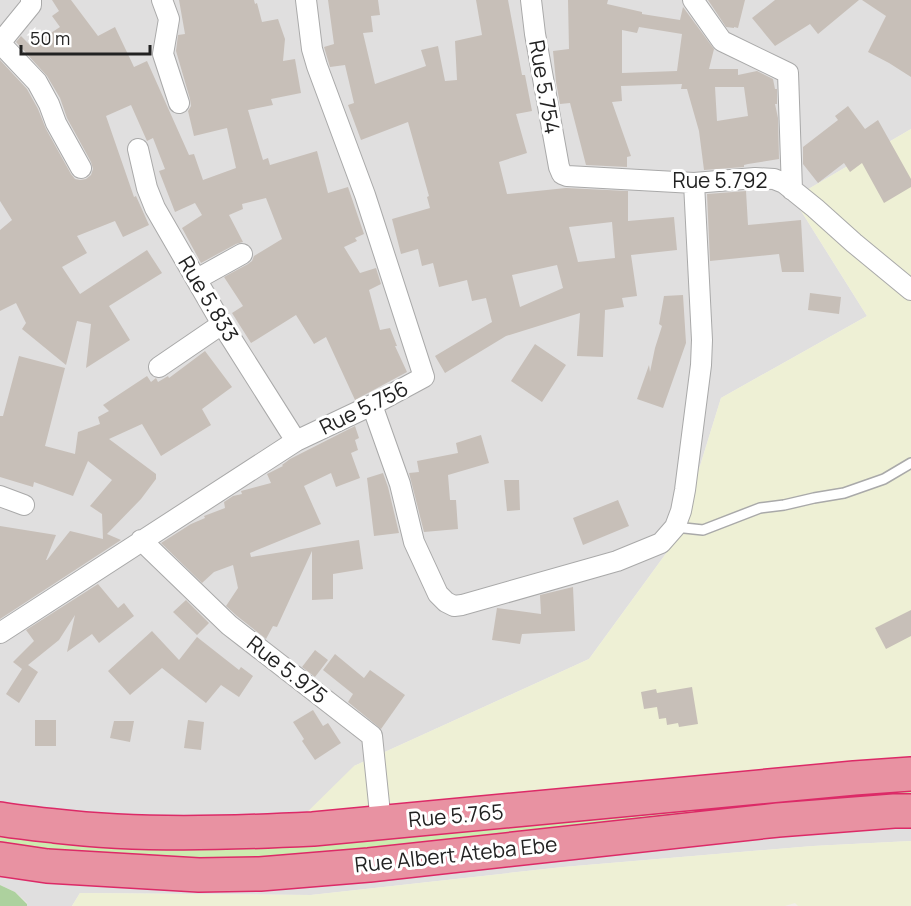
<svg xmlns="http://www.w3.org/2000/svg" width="911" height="906" viewBox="0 0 911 906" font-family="Manrope,sans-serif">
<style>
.residential{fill:#e0dfdf}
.farmland{fill:#eef0d5}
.grass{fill:#cdebb0}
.forest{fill:#add19e}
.building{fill:#c7bfb8;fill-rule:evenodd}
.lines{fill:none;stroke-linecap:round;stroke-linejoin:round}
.lane-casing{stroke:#a9a9a9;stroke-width:12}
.street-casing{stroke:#a9a9a9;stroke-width:22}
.highway-casing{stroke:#dc2a67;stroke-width:36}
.lane{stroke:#fff;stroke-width:9}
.street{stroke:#fff;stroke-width:20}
.highway{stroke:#e892a2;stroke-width:33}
.labels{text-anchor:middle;stroke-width:6;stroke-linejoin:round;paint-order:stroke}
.street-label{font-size:21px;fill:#222;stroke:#fff}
</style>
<rect width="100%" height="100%" fill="#f2efe9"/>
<path class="residential" d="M0 0H911V129L793 198 867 316 721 398 678 537 589 659 354 766 911 783 0 829Z
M911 801V841L813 846 563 867 311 895 80 893 72 906H27V903L15 892 0 885V847Z"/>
<path class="farmland" d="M911 129V772L290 829 354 766 589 659 678 537 721 398 867 316 793 198Z
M911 841V906H798L795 903 785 906H72L80 893 311 895 563 867 813 846Z"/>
<path class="grass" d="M911 783V801L212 862 0 847V829Z"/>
<path class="forest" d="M0 885 15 892 27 904V906H0Z"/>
<path class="building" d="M52 0H71L98 36 115 27 134 67 147 61 189 155 194 154 203 180 236 168 227 128 194 136 188 111 191 106 190 99 176 51 178 35 185 34 179 0H254L255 4 257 3 262 22 278 19 285 39 283 61 295 59 301 93 271 99 273 105 248 110 263 160 268 158 270 165 317 151 328 193 348 187 364 234 355 238 357 241 344 247 360 273 376 268 381 284 369 290 380 330 390 328 397 346H395L407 372 355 400 326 337 314 344 296 315 251 343 232 313 243 306 224 277 248 264 252 261 254 256 282 239 266 198 242 204 243 209 229 215 243 242 236 244 201 263 182 228 202 215 195 203 175 212 159 171 165 169 153 138 147 141 131 105 106 116 134 197 136 196 149 225 123 237 115 221 77 236 87 253 62 267 80 294 147 250 162 273 109 306 130 340 86 368 91 324 77 321 66 365 22 329 26 323 16 303 0 311V230L12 220 0 201V60L27 89 38 109 46 129 71 174 75 179 80 180 86 179 91 175 93 169 91 162 67 118 60 98 47 76 16 42 21 36 31 46 60 27 52 16 59 11Z
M328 0H378L380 15 371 16 373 32 363 33 375 84 426 66 421 50 438 46 445 81 457 80 455 41 482 35 476 0H508L522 75H525L532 111 516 114 527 153 499 162 507 194 566 188 628 191V221L674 217 677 250 631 255 637 296 622 298 624 307 605 310 603 357 577 356 580 313 506 336 445 373 435 356 492 322 486 298 472 301 467 280 439 287 433 263 422 266 418 249 401 254 392 219 430 208 427 197 429 196 408 122 361 140 348 105 354 103 345 65 330 67 324 47 334 44ZM612 222 615 258 578 262 569 227ZM557 265 563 288 520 307 512 275Z
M568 0H608L607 4 642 12V14L680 20 683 7 714 49 709 69H738V75L757 71 773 79 775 89H777V104H775L778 118 779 159 748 164 744 165V167L704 170 699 131 687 89H681L682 84 621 86 622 101 612 102 631 156 627 157V167L586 165 570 103 560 104 556 82 553 51 569 49ZM639 27 682 34 677 71 622 73V30L637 33ZM715 87H744L748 116 717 121Z
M708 0H745L738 28 734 27V28L726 27Z
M775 0H859L818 34 810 24 775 46 752 18Z
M862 0H911V77L889 63 868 52 886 16Z
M848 106 865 129 878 120 911 179V187L884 203 862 163 850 172 844 163 818 183 803 164V147L838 120 835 116Z
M746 191 748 225 801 220 804 272H782L779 254 710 261 707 194Z
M810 293 841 297 839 314 808 310Z
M683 295 686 343 663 408 637 399 649 365 650 372 655 348 662 326 659 324 664 296Z
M535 344 566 365 542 402 511 381Z
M205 351 232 387 202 409 211 425 161 456 142 424 109 439 156 474V479L141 499 107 534 121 540 0 619V526L56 535 46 560H47L70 531 103 539 102 514 90 506 112 480 88 461 73 496 34 482 33 487 0 477V416H3L19 356 65 368 45 446 75 454 78 432 100 424 98 417 109 411 103 405 147 376 151 382 156 378 158 382 168 376 169 378Z
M355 426 359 438 355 440 358 450 351 453 360 478 336 487 331 473 304 486 321 524 250 553 251 557 359 540 363 569 333 574V599L312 600V551L277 627 273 626 266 639 237 616 226 606 238 588 233 565 214 572 202 583 161 543 191 524 205 518 204 516 225 508 224 502 233 496 242 494 241 491 271 483 267 474 283 466 282 465 290 459Z
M481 435 489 463 448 475 450 500H456L458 529 424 532 409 473 419 472 417 461 458 453 456 443Z
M383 473 388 487 399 533 374 536 367 478Z
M504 480H519L520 510 507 511Z
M618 500 629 526 583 545 573 518Z
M98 584 118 608 124 603 134 616 99 643 92 634 67 652 75 615 59 640 28 665 38 672 19 703 6 694 22 669 13 662 34 641 26 630Z
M573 587 575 631 522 634 520 644 492 640 497 608 541 614 540 595Z
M186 600 209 623 197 635 173 612Z
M911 610V636L886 649 875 628Z
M152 631 179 660 197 637 239 670 241 667 253 676 239 697 221 685 206 703 162 668 130 695 108 671Z
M315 650 328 660 315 677 302 667Z
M335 654 364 678 370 670 405 695 381 729 348 702 353 694 323 670Z
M692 687 698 724 679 727 678 723 667 725 666 718 659 719 657 707 644 709 641 692 656 689 657 693Z
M313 710 323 726 328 723 341 743 315 760 302 741 304 739 293 722Z
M35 720H56V746H35Z
M188 720 204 722 201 750 184 748Z
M114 721H134L130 742 110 738Z"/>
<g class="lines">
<defs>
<path id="lane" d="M675 527 703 530 760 508 784 505 814 498 844 493 884 479 911 463"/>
<path id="street" d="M31 0V5L0 43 37 82 49 104 56 123 81 168
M162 0 169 19 163 54 179 103
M531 0 535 34 559 167 562 174 567 176 694 183 755 178 774 179 784 183 815 208 854 243 911 290
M693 0 722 41 788 73 792 190
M138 149 147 188 155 208 222 324 296 441
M197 279 242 254
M159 367 222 324
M372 405 400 484 414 542 438 594 446 602 454 606 462 605 617 561 661 543 675 527 681 511 685 490 701 365 702 340 694 183
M0 496 24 505
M141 540 229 625 372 736 381 823
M0 633 296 441 372 405 424 377 365 195 317 66 312 49 306 0"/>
<path id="highway" d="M0 819C18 822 37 824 55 826 141 836 227 833 313 829L854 778 911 774
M0 859 47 866 199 875 260 874 369 865 778 820 894 811H911"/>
</defs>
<use href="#lane" class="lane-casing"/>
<use href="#street" class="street-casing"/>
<use href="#highway" class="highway-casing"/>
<use href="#lane" class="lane"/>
<use href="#street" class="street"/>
<use href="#highway" class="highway"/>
</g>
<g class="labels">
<g class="street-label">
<text transform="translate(544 87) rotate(80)" y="7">Rue 5.754</text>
<text x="720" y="188">Rue 5.792</text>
<text transform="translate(208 299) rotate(59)" y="7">Rue 5.833</text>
<text transform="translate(364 408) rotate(-26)" y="7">Rue 5.756</text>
<text transform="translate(287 670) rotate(38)" y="7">Rue 5.975</text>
<text transform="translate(456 816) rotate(-5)" y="7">Rue 5.765</text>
<text transform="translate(456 855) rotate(-6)" y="7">Rue Albert Ateba Ebe</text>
</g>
</g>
<path d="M21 45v9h129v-9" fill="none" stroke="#222222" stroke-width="3"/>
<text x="30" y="45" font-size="18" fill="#222222" stroke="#ffffff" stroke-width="4.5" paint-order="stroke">50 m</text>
</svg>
